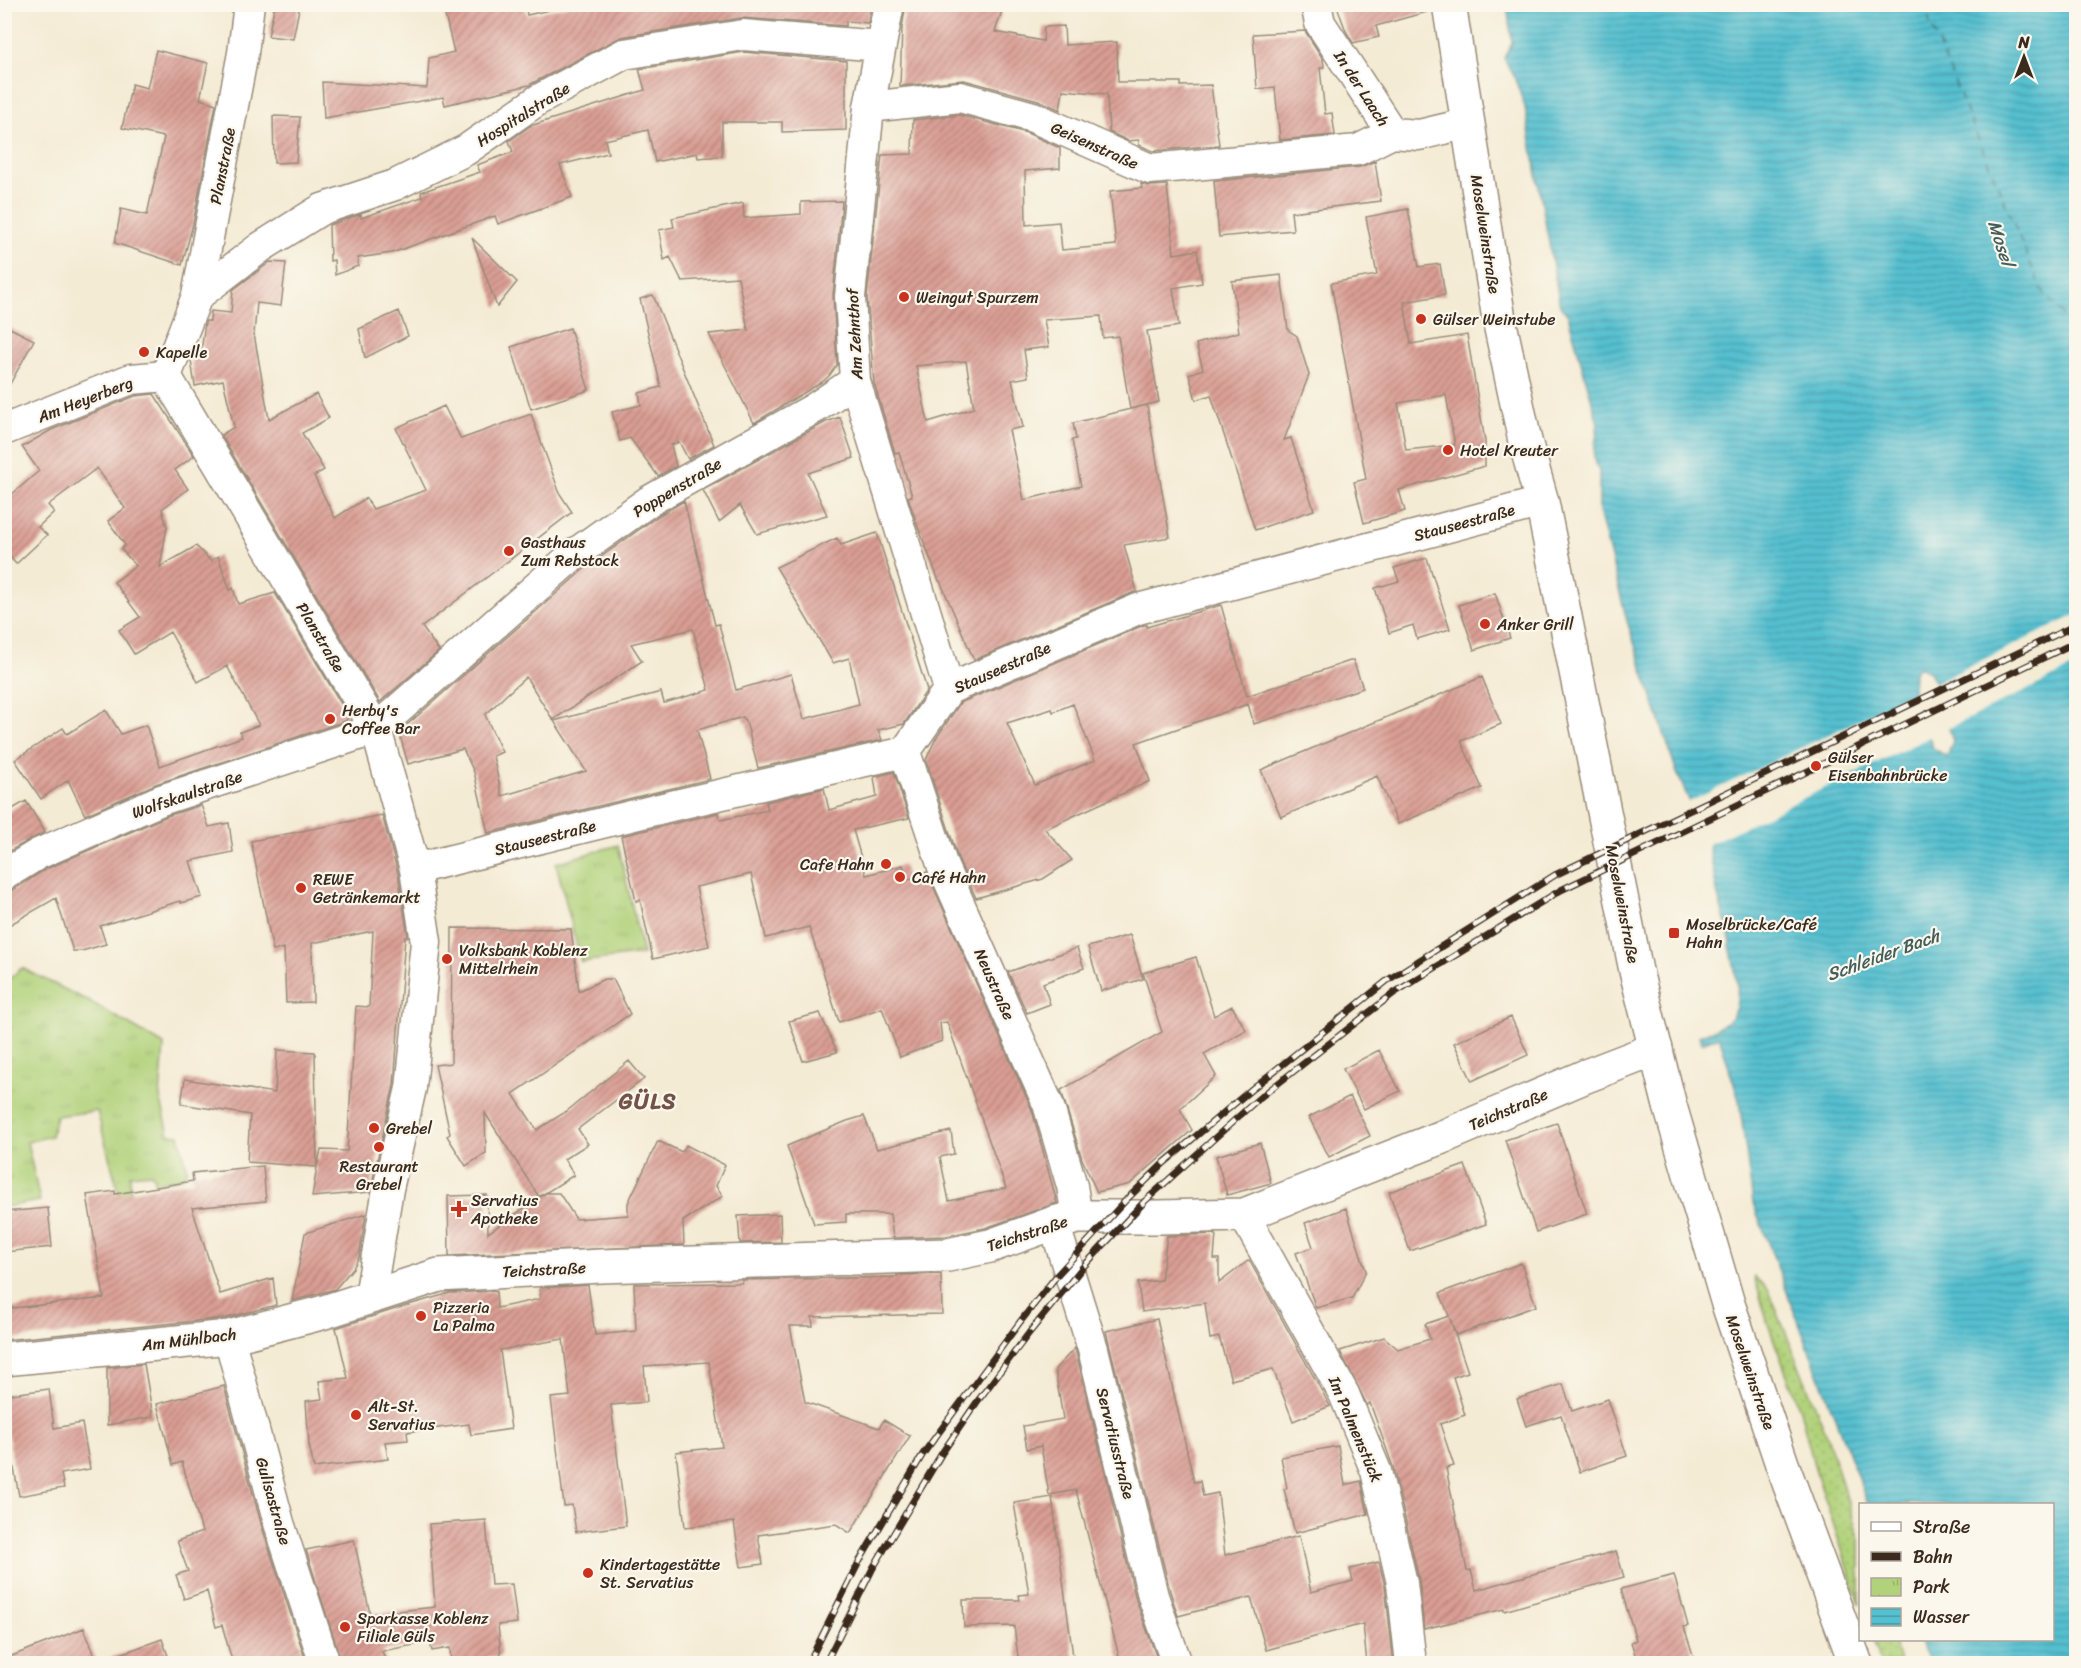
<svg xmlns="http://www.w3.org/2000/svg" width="2081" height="1668" viewBox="0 0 2081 1668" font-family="Sriracha,sans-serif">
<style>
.grass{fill:url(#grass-dots);stroke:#767e4c;stroke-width:1.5}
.park{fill:url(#park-tufts);stroke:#767e4c;stroke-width:1.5}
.water{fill:url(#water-rules);stroke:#487577;stroke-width:1.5;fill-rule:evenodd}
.pier{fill:#f4ebd4}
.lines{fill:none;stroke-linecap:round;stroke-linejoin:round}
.ferry{stroke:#445e5c;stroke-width:1.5;stroke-dasharray:8 6;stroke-linecap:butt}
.building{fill:url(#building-hatch);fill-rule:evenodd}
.street-casing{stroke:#988a79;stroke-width:33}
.secondary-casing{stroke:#988a79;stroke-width:36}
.primary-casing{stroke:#988a79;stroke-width:36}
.street{stroke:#fff;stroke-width:30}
.secondary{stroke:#fff;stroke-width:33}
.primary{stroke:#fff;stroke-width:33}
.rail-casing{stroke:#3b2a1e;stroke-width:7}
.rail{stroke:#fbf7ec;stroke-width:4.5;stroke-dasharray:14;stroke-linecap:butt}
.poi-dot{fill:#c8321e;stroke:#fbf7ec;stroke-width:2}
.labels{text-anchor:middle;stroke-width:4.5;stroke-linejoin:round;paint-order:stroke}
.street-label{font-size:16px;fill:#3b2a1e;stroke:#fbf7ec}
.poi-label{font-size:16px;fill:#3b2a1e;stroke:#fbf7ec;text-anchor:start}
.water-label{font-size:18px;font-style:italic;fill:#445e5c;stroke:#fbf7ec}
.district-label{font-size:22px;font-weight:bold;letter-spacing:1.5px;fill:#735347;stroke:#fbf7ec}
</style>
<defs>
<pattern id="grass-dots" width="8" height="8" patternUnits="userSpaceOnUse" patternTransform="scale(1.5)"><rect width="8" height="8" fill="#b1d27a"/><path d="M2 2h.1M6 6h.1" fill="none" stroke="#99b469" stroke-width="1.8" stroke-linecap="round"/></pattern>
<pattern id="park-tufts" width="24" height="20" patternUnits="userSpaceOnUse" patternTransform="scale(1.5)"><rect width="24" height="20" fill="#b1d27a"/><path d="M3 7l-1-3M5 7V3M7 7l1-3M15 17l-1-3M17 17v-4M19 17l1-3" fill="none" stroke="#99b469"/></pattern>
<pattern id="water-rules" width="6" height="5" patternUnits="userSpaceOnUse" patternTransform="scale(1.5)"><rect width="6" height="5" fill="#55c0d0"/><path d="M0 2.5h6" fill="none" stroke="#489ca8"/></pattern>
<pattern id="building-hatch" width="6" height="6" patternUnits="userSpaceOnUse" patternTransform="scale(1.5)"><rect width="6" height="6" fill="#da9e94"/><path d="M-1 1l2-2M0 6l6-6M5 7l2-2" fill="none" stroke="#b28178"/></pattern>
</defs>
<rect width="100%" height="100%" fill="#fbf7ec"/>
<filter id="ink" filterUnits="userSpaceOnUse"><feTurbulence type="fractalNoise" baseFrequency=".0167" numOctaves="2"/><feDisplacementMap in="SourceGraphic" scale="12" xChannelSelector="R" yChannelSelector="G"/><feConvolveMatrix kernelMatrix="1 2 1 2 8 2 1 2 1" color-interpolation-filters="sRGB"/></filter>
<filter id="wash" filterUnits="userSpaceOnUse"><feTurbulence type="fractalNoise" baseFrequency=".008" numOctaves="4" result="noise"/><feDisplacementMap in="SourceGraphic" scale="24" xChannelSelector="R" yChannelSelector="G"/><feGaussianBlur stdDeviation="1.35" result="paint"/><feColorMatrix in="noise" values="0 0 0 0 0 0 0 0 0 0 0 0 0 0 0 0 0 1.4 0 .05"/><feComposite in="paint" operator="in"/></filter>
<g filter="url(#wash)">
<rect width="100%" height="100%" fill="#f4ebd4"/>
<path class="grass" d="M1754 1276 1769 1291 1826 1433 1860 1540V1604L1815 1469 1800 1410 1769 1327Z
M1873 1640H1893L1901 1663H1881Z"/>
<path class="park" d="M618 845 643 954 581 962 556 863Z
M22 968 94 1004 164 1045 160 1097 169 1134 179 1135 187 1169 183 1177 155 1183 152 1173 130 1175 131 1211 124 1213 97 1111 56 1116 51 1136 27 1142 40 1201 5 1207 4 983Z"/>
<path class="water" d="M1507 5H2076V1663H1929L1920 1640H2052V1504H1868L1753 1203 1739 1100 1719 1036 1702 1043 1699 1036C1709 1032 1721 1028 1729 1020 1745 1005 1734 964 1730 946L1731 942 1718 896 1708 843 1677 773 1627 621 1599 511V469L1595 464 1594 455 1598 423 1568 315 1560 306 1525 107 1514 76 1504 58 1512 43ZM1919 667 1929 672 1936 685 1953 741 1947 757 1933 748 1913 691 1914 672Z"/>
<path class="pier" d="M2076 615V666L1947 729 1933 684Z
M1917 692 1932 736 1705 846 1687 803Z"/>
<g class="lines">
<path class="ferry" d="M1922 4 2041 289 2076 331"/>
</g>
<g id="blocks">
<path class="building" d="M275 4H300L293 39 268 36Z
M445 4H525L527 15 576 4H871L868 23 846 21V26L741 18 621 37 529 85 445 105 443 97 324 118 322 82 427 88 429 58 454 52 445 15 447 14Z
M906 4H974L1002 11 995 32 1043 41 1044 27 1064 26 1065 45 1117 42 1118 82H1181V86L1211 85 1219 145 1153 151 1139 145V140L1128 141 1109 132 1107 94 1063 90 1060 110 1038 100 964 80 900 86 902 28Z
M1336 4H1426L1427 12 1376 26 1379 37 1353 43 1346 31Z
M1305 31 1323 59 1324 67 1320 68 1325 114 1332 113 1335 135 1280 140 1275 87 1257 89 1253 34Z
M156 50 208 63 200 99 216 104 193 224 182 265 115 243 121 209 147 215 164 137 122 128 132 84 147 88Z
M744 52 846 61V130L782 132V122H722V156L698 158 697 153 655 162 648 130 605 140 608 153 560 165 572 197 498 224 495 216 392 253 358 258V266L335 275 334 260 330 261 329 225 361 214V218L422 197 421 192 480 172 477 165 513 152 509 141 530 126 645 90 639 69Z
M959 115 1027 133 1060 148V168L1025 171 1026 225 1059 222 1062 250 1116 245 1110 191 1142 188 1141 184 1151 186 1167 185 1174 254 1197 250 1202 283 1173 288 1179 326 1147 331 1159 402 1130 409 1118 336 1103 338 1101 316 1044 320 1049 347 1024 350 1028 377 1012 380 1023 427 1009 430 1024 500 1081 486 1072 440 1076 439 1073 423 1147 405 1170 537 1124 545 1137 591 974 660 940 581H939L918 527 908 497 912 496 899 452 895 453 874 383 867 297 882 155 912 154 913 120ZM966 361 974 408 928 422 916 366Z
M273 116 300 117 296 162 274 163Z
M1375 161 1381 201 1291 212 1293 230 1219 237 1214 181 1360 167Z
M842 201 833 295 837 365 829 376 822 382 754 423 709 334 748 330 738 277 682 281 670 257 664 260 659 230 674 227 672 218 743 203 744 218 801 214V202Z
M1408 209 1419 267 1440 264 1445 295 1404 302 1411 344 1467 335 1485 441V466L1399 490 1405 511 1364 523 1354 482 1366 479 1331 283 1377 275 1366 217ZM1446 395 1455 445 1406 450 1398 403Z
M472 238 517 282 497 307Z
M270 262 286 263 281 306 257 303 254 334 269 419 316 394 329 418 302 433 324 470 314 476 335 518 366 498 373 509 426 490 396 428 444 406 461 439 531 414 560 494 572 512 422 627 439 651 380 702 221 435 234 427 223 380 195 386 191 360 193 353 201 352 205 323 206 321H210L211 311 231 313 233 290Z
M1281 275 1288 330 1297 336 1309 375 1284 440 1291 438 1314 510 1255 530 1211 395 1196 400 1189 374 1203 369 1196 344 1239 332 1232 281Z
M653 295 714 445 688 459 679 442 671 445 676 466 658 476 630 438 620 441 612 412 641 405 639 393 661 387 640 299Z
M399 311 408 336 365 358 359 329Z
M4 325 34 340 4 395Z
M570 328 589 390 531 409 511 347Z
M154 394 194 456 175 470 188 489 162 509 167 527 160 567 196 546 211 561 218 556 230 590 233 588 238 604 275 593 349 717 345 721 156 784 85 815 68 780 41 799 15 760 63 728 67 734 106 710 121 734 146 725 160 766 242 737 240 732 259 725 227 666 198 682 170 632 134 654 119 630 140 617 114 582 136 566 121 549 125 545 108 521 125 508 97 468 48 505 54 512 38 527 47 535 16 564 4 550V501L39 471 22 447 51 430 135 396Z
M840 417 854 458 808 473 827 515 757 534 740 505 719 522 703 490 826 422Z
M684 501 715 625 719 624 736 690 791 674 804 719 859 704 849 658 833 663 776 567 837 538 841 545 877 533 927 690 904 724 878 730 882 740 758 768 747 725 743 717 697 730 710 779 488 833 474 772 463 749 408 764 399 732 583 570 658 516ZM693 629 709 690 664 703 661 692 554 721 586 771 502 796 493 756 502 752 485 715 507 694 526 677 553 720 642 661 631 644Z
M1427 558 1450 629 1417 639 1413 625 1389 633 1375 588 1399 581 1394 568Z
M1495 593 1510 638 1474 650 1459 605Z
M1221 605 1247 696 1353 660 1363 688 1254 724 1248 704 1136 743 1150 781 1045 829 1072 860 1043 879 976 898 959 861 926 760 935 740 960 703 1144 625H1147V627ZM1073 704 1095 760 1035 785 1007 723 1052 709 1053 712Z
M1482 677 1501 724 1461 741 1482 788 1398 824 1377 776 1281 817 1261 770Z
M894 772 909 818 853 830 866 875 903 865 908 880 927 872 1032 1110 1057 1203 985 1228 946 1236 893 1238 890 1214H846V1222L814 1224 787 1146 847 1121 864 1116 877 1149 951 1131 954 1154 940 1157 949 1201 1006 1188 947 1022 940 1023 942 1041 900 1057 882 1008 839 1022 809 927 766 938 751 874 696 887 709 946 653 959 640 900 636 901 621 836 718 813 720 820 768 810 766 802 824 788 829 810 877 797 874 777Z
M26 801 45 832 4 854V814Z
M201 805 209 827 229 823 233 852 190 861 202 897 181 903 180 901 100 926 106 944 82 951H73L56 898 4 928V892L13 890 46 869 167 816Z
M382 815 398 873 408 937H405L394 1085 370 1192 312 1197 317 1167 247 1162 250 1115 181 1104 185 1079 275 1093 277 1050 315 1052 317 1166 321 1150 347 1151 356 1006 369 1007 373 931 312 943 313 1002 286 1003 284 948 273 951 251 841Z
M452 928 571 929 579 991 604 979H613L630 1014 513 1094 537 1130 567 1111 629 1061 644 1079 578 1129 588 1144 564 1159 574 1175 539 1197 485 1113 486 1153 466 1166 447 1136 450 1134 435 1065 451 1063Z
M1130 935 1143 979 1101 991 1088 947Z
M1077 948 1084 968 1043 983 1050 1004 1027 1013 1008 972Z
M1196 957 1214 1016 1232 1006 1246 1030 1204 1054 1216 1076 1180 1109 1192 1130 1130 1184 1097 1192 1082 1159 1061 1090 1162 1032 1143 973Z
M820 1013 837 1052 803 1061 789 1021Z
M1511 1017 1528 1055 1472 1081 1454 1043Z
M1379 1050 1400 1091 1364 1109 1343 1069Z
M1350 1096 1370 1136 1329 1157 1309 1117Z
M1557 1123 1587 1214 1536 1232 1505 1140Z
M658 1141 682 1152 686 1145 725 1165 716 1186 723 1196 683 1221 684 1245 449 1256 448 1196 487 1195 488 1233 546 1193H559L576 1219 628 1215V1203Z
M1260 1143 1271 1183 1227 1195 1216 1156Z
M1465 1165 1486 1224 1410 1251 1389 1192Z
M263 1166 266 1201 192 1208 220 1294 273 1278 276 1305 226 1318 4 1340V1309L104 1298 87 1195 115 1191V1194L193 1181 192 1173Z
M48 1208 52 1247 4 1252V1212Z
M1346 1208 1366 1271 1352 1298 1316 1308 1296 1253 1313 1247 1305 1223Z
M366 1214 359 1257 353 1268 335 1289 292 1301 305 1233Z
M780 1214 781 1242 740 1243 738 1216Z
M1216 1234 1214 1259H1219V1283L1249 1260 1330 1406 1293 1421 1273 1369 1231 1380 1219 1337 1210 1339 1205 1303 1142 1312 1138 1283 1161 1280 1167 1236Z
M1521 1263 1536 1306 1456 1335 1449 1316 1468 1372 1453 1377 1465 1415 1440 1424 1454 1466 1446 1468 1467 1571 1471 1570 1476 1590 1616 1551 1624 1577 1504 1611V1609L1424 1629 1419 1579 1393 1467 1370 1403 1367 1405 1340 1351 1384 1337 1398 1349 1430 1339 1425 1324 1449 1316 1440 1293Z
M941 1274 942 1314 812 1317 813 1326H790L805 1402 879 1428 884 1420 910 1436 850 1533 836 1524 758 1535 763 1564 741 1567 734 1522 685 1527 676 1452 722 1447 709 1362 644 1366 647 1402 611 1405 626 1526 576 1532 572 1505 564 1506 551 1398 570 1396 563 1339 500 1350 511 1429 471 1435 469 1424 407 1432 408 1440 385 1442 388 1459 314 1468 309 1445 306 1401 322 1399 319 1381 348 1378 336 1328 405 1306 450 1293 496 1291 497 1308 540 1299V1288L588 1285 595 1335 636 1331 634 1284 742 1283V1280L897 1277V1275Z
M1157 1319 1194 1482 1200 1481 1203 1496 1218 1493 1225 1555 1299 1536 1311 1592 1353 1581 1350 1569 1379 1562 1385 1586 1394 1664H1367L1363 1624 1266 1650 1251 1597 1178 1616 1170 1591 1106 1331Z
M1075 1348 1136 1600 1159 1664H1121L1076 1490 1049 1495 1041 1446 1027 1449 1023 1426 1063 1419 1055 1369Z
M144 1364 153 1417 107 1425V1368Z
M1563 1384 1572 1411 1608 1399 1627 1456 1580 1472 1561 1415 1526 1426 1517 1399Z
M224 1386 262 1527 307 1664H233L222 1625 216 1627 207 1591 184 1599 176 1575 188 1571 177 1541 202 1532 182 1462 173 1465 157 1404Z
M49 1389 54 1428 82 1423 90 1469 61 1474 64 1488 19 1496 4 1413V1395Z
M1338 1446 1345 1485 1361 1481 1368 1514 1295 1533 1284 1489 1287 1488 1281 1457Z
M1052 1497 1074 1664H1019L1014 1626 964 1627 963 1600H1020L1019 1595 1029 1594 1014 1503Z
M486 1520 491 1585 512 1584 517 1623 498 1625 501 1656 451 1664 450 1648 432 1651 430 1642 382 1651 387 1664H342L306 1550 354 1540 370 1614 435 1607 429 1524Z
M1674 1575 1688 1626 1684 1627 1696 1664H1638L1631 1642 1636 1640 1621 1589Z
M84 1628 98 1664H4V1659Z
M162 1639 171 1664H102L101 1661Z"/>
</g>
</g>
<g filter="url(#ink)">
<use href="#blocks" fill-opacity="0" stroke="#988a79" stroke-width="1.5"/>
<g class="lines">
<defs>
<path id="street" d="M889 4 869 107 850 297 855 381 949 689
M1316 4 1320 23 1392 133 1419 135 1469 123
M869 107 960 97 1033 117 1150 169 1358 150 1392 133
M197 296 261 247 322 209 395 185 466 150 538 100 624 54 743 35 881 46
M166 376 376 729 415 869 426 942 411 1088 388 1189 370 1297
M166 376 197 296 243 53 249 4
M4 430 131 379 166 376
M905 752 943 867 1048 1104 1072 1186 1077 1217
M415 869 671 806 905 752 949 689 1138 609 1542 502
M4 875 38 854 161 800 376 729 572 556 649 501 815 408 855 381
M1244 1215 1344 1394 1376 1471 1402 1583 1411 1664
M1054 1223 1093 1349 1153 1596 1177 1664
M229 1337 279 1523 325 1664"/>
<path id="secondary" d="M4 1359 229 1337 321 1313 439 1275 601 1266 948 1255 990 1246 1054 1223 1077 1217H1159L1244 1215 1445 1136 1586 1076 1656 1049"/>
<path id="primary" d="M1449 4 1499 319 1525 441 1542 502 1636 971 1670 1106 1728 1304 1782 1464 1856 1664"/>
</defs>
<use href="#street" class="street-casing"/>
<use href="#secondary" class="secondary-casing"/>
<use href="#primary" class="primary-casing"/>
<use href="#street" class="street"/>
<use href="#secondary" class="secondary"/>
<use href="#primary" class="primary"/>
<defs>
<path id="rail" d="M808 1664 859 1562 923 1454 1020 1322 1058 1274 1126 1200 1164 1163 1253 1088 1388 980 1555 875 2076 625
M825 1664 873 1568 942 1453 977 1402 1029 1333 1082 1268 1145 1201 1258 1099 1394 993 1561 890 2076 642"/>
</defs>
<use href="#rail" class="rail-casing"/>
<use href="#rail" class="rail"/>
</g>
</g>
<g class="poi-dot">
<circle cx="904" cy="297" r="6"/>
<circle cx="1421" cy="319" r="6"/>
<circle cx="144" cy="352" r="6"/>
<circle cx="1448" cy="450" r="6"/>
<circle cx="509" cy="551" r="6"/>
<circle cx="1485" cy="624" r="6"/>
<circle cx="330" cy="719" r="6"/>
<circle cx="1816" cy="766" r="6"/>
<circle cx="886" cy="864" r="6"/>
<circle cx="900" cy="877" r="6"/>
<circle cx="301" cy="888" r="6"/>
<rect x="1668" y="927" width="12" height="12" rx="3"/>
<circle cx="447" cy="959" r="6"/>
<circle cx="374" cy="1128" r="6"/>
<circle cx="379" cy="1147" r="6"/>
<path d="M456 1200h6v6h6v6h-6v6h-6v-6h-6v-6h6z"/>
<circle cx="421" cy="1316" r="6"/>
<circle cx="356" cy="1415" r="6"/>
<circle cx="588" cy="1573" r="6"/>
<circle cx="345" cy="1627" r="6"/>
</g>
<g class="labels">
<g class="street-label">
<text transform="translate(1362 88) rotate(57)" y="6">In der Laach</text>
<text transform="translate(523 114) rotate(-32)" y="6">Hospitalstraße</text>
<text transform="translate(1095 145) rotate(24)" y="6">Geisenstraße</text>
<text transform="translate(222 166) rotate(-79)" y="6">Planstraße</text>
<text transform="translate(1486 234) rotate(81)" y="6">Moselweinstraße</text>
<text transform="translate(854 334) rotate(-93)" y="6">Am Zehnthof</text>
<text transform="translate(85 399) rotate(-21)" y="6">Am Heyerberg</text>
<text transform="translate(677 487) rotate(-31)" y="6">Poppenstraße</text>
<text transform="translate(1464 522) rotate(-15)" y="6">Stauseestraße</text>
<text transform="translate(321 637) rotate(59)" y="6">Planstraße</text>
<text transform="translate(1002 667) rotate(-24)" y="6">Stauseestraße</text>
<text transform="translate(187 794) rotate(-19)" y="6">Wolfskaulstraße</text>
<text transform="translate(545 837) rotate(-14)" y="6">Stauseestraße</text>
<text transform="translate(1623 904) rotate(79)" y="6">Moselweinstraße</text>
<text transform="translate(995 984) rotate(66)" y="6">Neustraße</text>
<text transform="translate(1508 1109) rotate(-23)" y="6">Teichstraße</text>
<text transform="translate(1027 1233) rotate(-18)" y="6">Teichstraße</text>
<text transform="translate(544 1269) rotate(-3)" y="6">Teichstraße</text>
<text transform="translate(189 1339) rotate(-7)" y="6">Am Mühlbach</text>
<text transform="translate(1751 1372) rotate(71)" y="6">Moselweinstraße</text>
<text transform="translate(1356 1429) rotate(67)" y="6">Im Palmenstück</text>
<text transform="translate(1116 1443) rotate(76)" y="6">Servatiusstraße</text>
<text transform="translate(274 1501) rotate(74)" y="6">Gulisastraße</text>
</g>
<g class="poi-label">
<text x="916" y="303">Weingut Spurzem</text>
<text x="1433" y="325">Gülser Weinstube</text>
<text x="156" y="358">Kapelle</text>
<text x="1460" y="456">Hotel Kreuter</text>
<text x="521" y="548">Gasthaus<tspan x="521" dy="18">Zum Rebstock</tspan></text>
<text x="1497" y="630">Anker Grill</text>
<text x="342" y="716">Herby's<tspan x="342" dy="18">Coffee Bar</tspan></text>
<text x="1828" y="763">Gülser<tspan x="1828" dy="18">Eisenbahnbrücke</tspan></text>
<text x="874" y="870" text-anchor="end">Cafe Hahn</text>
<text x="912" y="883">Café Hahn</text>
<text x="313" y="885">REWE<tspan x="313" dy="18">Getränkemarkt</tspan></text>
<text x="1686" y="930">Moselbrücke/Café<tspan x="1686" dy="18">Hahn</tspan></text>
<text x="459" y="956">Volksbank Koblenz<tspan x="459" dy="18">Mittelrhein</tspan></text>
<text x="386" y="1134">Grebel</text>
<text x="379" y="1172" text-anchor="middle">Restaurant<tspan x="379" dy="18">Grebel</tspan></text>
<text x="471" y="1206">Servatius<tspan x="471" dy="18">Apotheke</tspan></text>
<text x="433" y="1313">Pizzeria<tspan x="433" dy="18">La Palma</tspan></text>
<text x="368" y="1412">Alt-St.<tspan x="368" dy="18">Servatius</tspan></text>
<text x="600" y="1570">Kindertagestätte<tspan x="600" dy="18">St. Servatius</tspan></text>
<text x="357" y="1624">Sparkasse Koblenz<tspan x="357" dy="18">Filiale Güls</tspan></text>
</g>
<g class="water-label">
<text transform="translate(2001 243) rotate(72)" y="6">Mosel</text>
<text transform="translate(1883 955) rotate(-20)" y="6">Schleider Bach</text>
</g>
<g class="district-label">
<text x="648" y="1109">GÜLS</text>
</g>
</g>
<rect width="2081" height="1668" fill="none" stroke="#fbf7ec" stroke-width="24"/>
<rect x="1859" y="1503" width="195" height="138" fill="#fbf7ec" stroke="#aea59a" stroke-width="1.5"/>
<rect x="1871" y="1522" width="30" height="9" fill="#ffffff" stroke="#aea59a" stroke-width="1.5"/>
<text x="1913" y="1533" font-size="18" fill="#3b2a1e">Straße</text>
<rect x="1871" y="1552" width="30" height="9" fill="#3b2a1e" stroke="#aea59a" stroke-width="1.5"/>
<text x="1913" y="1563" font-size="18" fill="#3b2a1e">Bahn</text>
<rect x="1871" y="1578" width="30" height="18" fill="url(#park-tufts)" stroke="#aea59a" stroke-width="1.5"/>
<text x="1913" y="1593" font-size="18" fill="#3b2a1e">Park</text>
<rect x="1871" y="1608" width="30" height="18" fill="url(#water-rules)" stroke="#aea59a" stroke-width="1.5"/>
<text x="1913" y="1623" font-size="18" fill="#3b2a1e">Wasser</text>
<g transform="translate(2024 57)" stroke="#fbf7ec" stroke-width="4.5" paint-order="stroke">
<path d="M0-4.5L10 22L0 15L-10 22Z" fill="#3b2a1e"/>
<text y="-9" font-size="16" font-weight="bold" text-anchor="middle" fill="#3b2a1e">N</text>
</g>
</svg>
